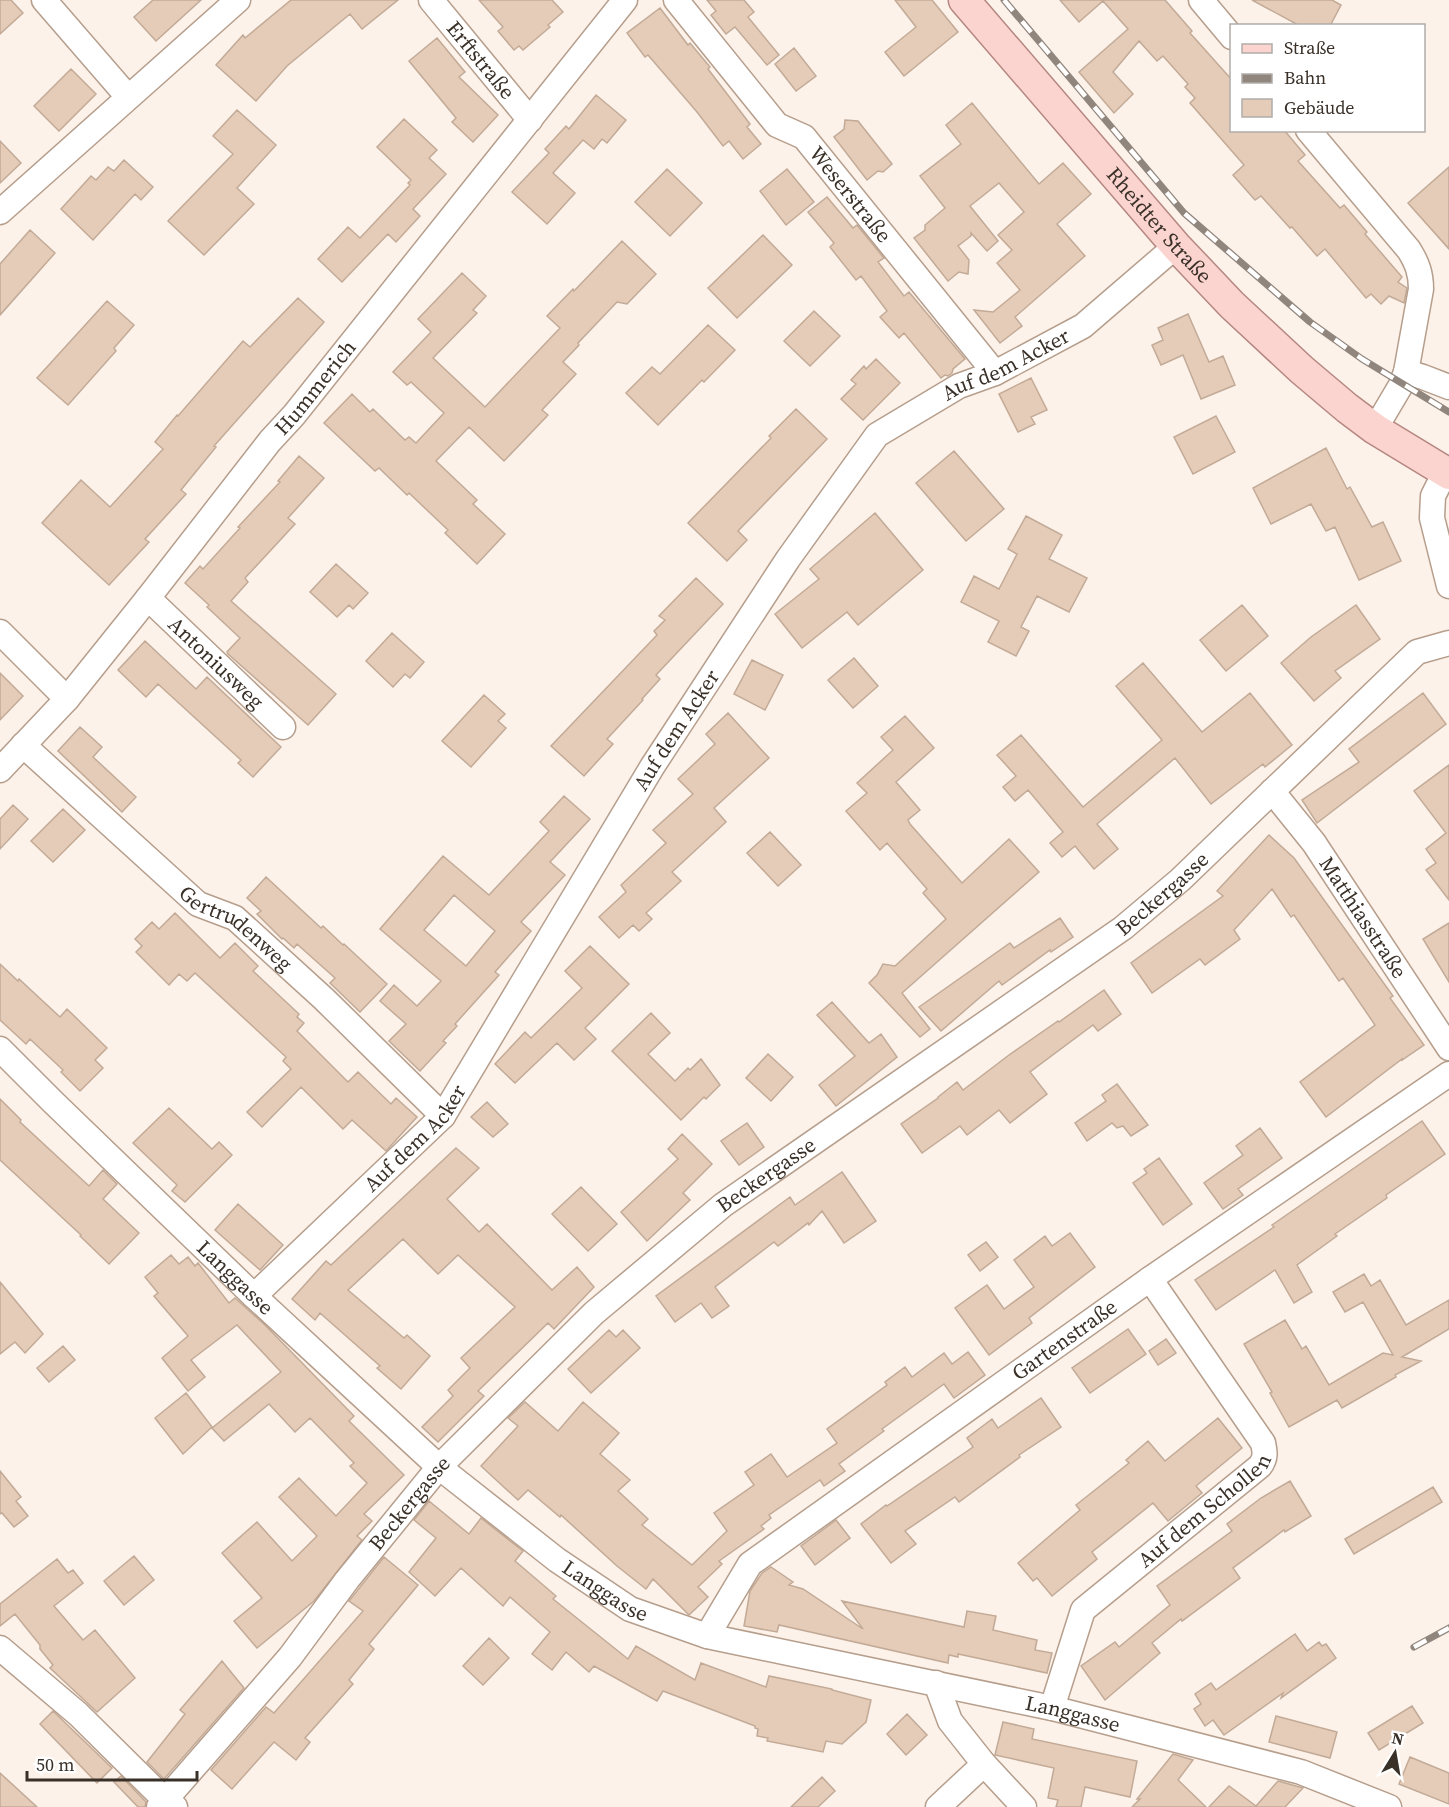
<svg xmlns="http://www.w3.org/2000/svg" width="1449" height="1807" viewBox="0 0 1449 1807" font-family="'Source Serif 4',serif">
<style>
.building{fill:#e4ccb8;stroke:#c2aa97;stroke-width:1.5;fill-rule:evenodd}
.lines{fill:none;stroke-linecap:round;stroke-linejoin:round}
.minor-casing{stroke:#b69e8c;stroke-width:27}
.major-casing{stroke:#b58780;stroke-width:33}
.minor{stroke:#fff;stroke-width:24}
.major{stroke:#fbd3cf;stroke-width:30}
.rail-casing{stroke:#90867e;stroke-width:7}
.rail{stroke:#fff;stroke-width:4.5;stroke-dasharray:14;stroke-linecap:butt}
.labels{text-anchor:middle;stroke-width:4.5;stroke-linejoin:round;paint-order:stroke}
.street-label{font-size:21px;fill:#393028;stroke:#fff}
</style>
<rect width="100%" height="100%" fill="#fcf2ea"/>
<path class="building" d="M0 0H11L23 13 0 34Z
M153 0H201L156 41 134 17Z
M291 0H398L362 29 350 14 287 66 256 101 216 65 243 35 245 38Z
M479 0H552L563 12 548 25 550 27 523 50 519 46 514 50 498 31 503 27Z
M707 0H744L754 12 748 17 779 55 767 65 735 27 726 34 711 15 716 11Z
M895 0H932L958 32 904 76 885 52 916 27Z
M1060 0H1165L1192 31 1190 33 1232 80V130H1284L1305 155 1298 161 1340 208 1344 205 1367 232 1365 234 1402 277 1398 282 1407 288 1404 303 1389 296 1381 304 1371 294 1366 298 1325 249 1317 256 1292 227 1290 228 1261 196 1255 200 1233 175 1244 165 1190 103 1195 98 1185 87 1188 84 1163 56 1157 61 1139 41 1113 72 1133 94 1114 113 1079 72 1128 29 1103 1 1079 22Z
M1252 0H1332L1341 5 1330 26H1300Z
M660 8 688 45 690 43 710 67 708 69 750 124 747 127 761 144 743 159 729 141 723 146 697 112 648 55 645 57 627 33Z
M437 38 465 72 459 77 498 115 473 142 452 122 456 118 409 61Z
M794 48 816 76 796 91 775 64Z
M71 69 96 94 59 131 34 106Z
M596 95 626 120 607 143 602 139 594 149 583 140 553 173 575 193 547 224 512 192 549 153 545 149 566 126 569 129Z
M972 103 1039 184 1063 163 1091 194 1057 224 1085 256 1015 317 1022 326 1000 343 974 310 993 312 1020 290 997 263 1012 250 998 235 1024 212 999 183 970 206 998 241 987 251 971 233V236L958 246 969 260 968 274 959 272 948 281 914 238 925 230V225L945 208 920 176 961 144 946 125Z
M237 110 276 145 237 188 254 204 204 255 168 221 233 154 213 136Z
M404 119 437 150 429 158 446 174 413 209 420 216 396 242 388 234 342 282 318 259 348 227 360 238 410 185 408 183 411 180 377 147Z
M845 120 858 121 892 164 883 172 878 171 867 180 834 137 844 129Z
M0 141 21 163 0 183Z
M124 160 153 187 141 200 135 194 93 240 61 209 91 176 96 180 108 167 114 171Z
M1449 167V249L1408 203Z
M667 169 702 203 670 236 635 202Z
M787 169 814 202 786 225 760 191Z
M827 197 853 228 857 225 884 258 878 262 904 296 909 292 965 359 953 369 952 373 948 376 945 375 941 378 904 333 899 338 880 317 887 311 861 276 856 280 830 247 834 243 808 212Z
M30 230 55 253 0 315V264Z
M763 235 792 265 737 318 708 288Z
M622 241 656 274 627 304 617 302 578 343 579 345 563 362 576 374 542 410 548 415 504 461 469 427 436 461 477 500 473 504 505 534 477 564 445 533 448 530 409 493 407 495 379 468 375 471 324 423 352 394 370 412 373 409 405 440 409 437 416 443 444 413 411 382 407 385 393 372 431 332 418 319 462 273 486 296 473 310 477 313 433 358 485 407 560 328 547 316 573 289 574 291Z
M298 298 324 322 214 446 216 447 181 490 186 494 145 539 149 542 109 585 42 523 81 480 110 507 163 449 155 442 177 415 178 416 243 341 250 347Z
M107 301 134 325 114 348 116 351 68 405 37 378Z
M814 311 840 336 810 366 784 341Z
M1188 314 1209 362 1223 356 1235 385 1201 399 1183 355 1161 365 1152 345 1163 340 1158 328Z
M708 325 735 350 704 382 702 380 658 425 626 393 652 367 660 374Z
M876 359 900 383 863 420 841 399 856 384 851 380 864 366 866 369Z
M1031 378 1047 410 1031 417 1035 424 1018 432 999 394Z
M796 409 827 439 738 531 747 540 727 561 688 523 771 438 769 436Z
M1216 416 1235 452 1193 474 1174 437Z
M1326 448 1347 489 1350 487 1372 527 1383 522 1401 561 1359 580 1335 527 1326 531 1311 504 1271 524 1253 488Z
M954 451 1004 509 966 541 916 483Z
M299 456 324 478 288 518 295 524 245 578 248 582 231 601 336 694 308 725 228 654 227 652 240 638 207 607 209 605 185 583 200 566 203 569 240 528 238 527 280 482 278 481Z
M875 513 923 570 858 625 847 612 802 648 775 614 819 579 810 569Z
M1026 516 1062 535 1049 559 1087 578 1069 612 1037 596 1021 627 1029 631 1016 656 988 642 999 621 961 602 974 576 999 589 1017 554 1008 549Z
M336 564 368 593 353 609 349 605 337 617 310 592Z
M696 578 723 604 656 675 660 679 642 699 643 700 607 739 613 744 584 776 551 746 657 635 654 631 665 620 659 616Z
M1242 605 1268 636 1226 671 1200 640Z
M1356 605 1380 639 1335 671 1341 678 1314 701 1281 663 1311 637Z
M392 633 424 662 410 678 405 674 393 687 366 661Z
M145 641 196 689 207 677 281 747 253 777 238 763 241 760 158 684 146 697 118 670Z
M854 658 878 686 853 708 828 680Z
M752 660 783 675 765 710 734 694Z
M1143 663 1202 732 1250 693 1292 745 1265 767 1263 764 1211 804 1175 758 1097 824 1118 849 1094 869 1075 846 1062 857 1050 843 1063 832 1028 790 1015 801 1003 787 1016 776 997 755 1021 735 1083 807 1162 740 1116 686Z
M0 673 23 696 0 720Z
M1423 693 1446 724 1317 823 1302 800 1359 762 1349 749Z
M484 695 505 714 498 721 506 728 471 767 442 741Z
M728 713 769 758 714 808 726 822 672 872 681 881 646 913 652 919 639 931 633 925 619 938 599 917 626 892 621 885 666 843 653 830 693 794 678 779 715 744 706 734Z
M905 716 934 748 896 782 920 810 908 820 910 824 962 883 1009 839 1039 872 902 993 930 1029 920 1037 869 983 877 975 883 964 895 966 946 919 923 893 927 889 887 843 880 850 846 811 867 793 857 783 893 750 881 737Z
M80 727 102 747 93 757 136 797 122 812 58 751Z
M1449 765V900L1426 870 1436 863 1426 849 1446 833 1414 791Z
M564 796 590 819 550 862 565 875 521 922 531 931 495 972 499 975 455 1024 457 1026 443 1041 446 1043 420 1071 389 1041 406 1024 380 1001 394 985 417 1006 441 981 380 929 443 856 489 895 549 831 540 822ZM454 895 495 931 466 966 424 930Z
M13 805 28 819 0 849V819Z
M63 809 85 830 53 862 31 841Z
M770 832 801 865 778 886 747 853Z
M1269 835 1294 858 1393 996 1390 998 1424 1045 1402 1060V1059L1326 1117 1300 1082 1375 1025 1343 978 1339 981 1294 915 1291 917 1272 889 1234 930 1240 939 1205 965 1200 959 1152 993 1131 963 1223 896 1217 891Z
M266 877 321 928 323 926 343 945 344 944 387 984 360 1012 330 983 335 978 297 944 294 948 283 938 282 939 257 914 261 911 247 898Z
M175 913 220 958 235 943 258 966 253 971 299 1014 297 1017 304 1023 297 1031 348 1082 358 1072 391 1104 396 1098 417 1117 386 1151 352 1120 343 1129 301 1087 262 1127 247 1112 291 1069 283 1061 286 1057 195 973 187 981 179 974 169 985 136 952 142 946 135 939 152 922 159 929Z
M1060 918 1073 937 1051 952 1050 950 1002 985 999 981 941 1031 919 1007 1010 943 1014 948Z
M1449 923V982L1423 939Z
M590 946 629 984 585 1028 596 1039 574 1060 557 1043 515 1083 495 1064 525 1032 531 1038 582 988 565 971Z
M0 964 18 981 19 979 60 1017 67 1009 107 1048 95 1060 103 1068 80 1091 61 1072 63 1070 30 1039 26 1044 0 1020Z
M1104 990 1121 1014 1098 1031 1093 1025 1030 1072 1047 1094 1010 1123 999 1110 967 1135 960 1126 922 1153 901 1124 938 1098V1097L957 1082 963 1090 1009 1055 1058 1021 1059 1022Z
M832 1002 869 1043 881 1034 897 1057 836 1106 819 1085 855 1056 817 1015Z
M651 1013 670 1033 648 1054 675 1081 688 1068 690 1070 701 1059 720 1085 706 1099 704 1097 681 1120 612 1051Z
M768 1054 793 1077 771 1101 746 1078Z
M1117 1084 1148 1125 1131 1136 1123 1126 1117 1128 1112 1123 1087 1141 1075 1123 1106 1101 1102 1095Z
M0 1099 21 1120 20 1122 89 1186 103 1170 117 1184 103 1199 139 1233 109 1264 80 1236 81 1235 0 1160Z
M487 1102 508 1124 493 1137 471 1117Z
M169 1108 212 1149 219 1142 232 1155 185 1202 172 1191 177 1185 133 1143Z
M1422 1121 1445 1154 1386 1195 1387 1198 1335 1234 1337 1236 1297 1265 1312 1292 1294 1303 1275 1270 1216 1310 1195 1280 1274 1227 1272 1225Z
M747 1123 764 1147 739 1165 721 1141Z
M1260 1128 1282 1158 1238 1189 1243 1195 1223 1209 1204 1183 1243 1155 1236 1146Z
M682 1134 712 1164 683 1193 690 1200 647 1241 621 1212 678 1159 668 1149Z
M456 1148 479 1168 447 1199 479 1232 487 1224 552 1290 577 1267 594 1287 554 1329 548 1323 478 1391 484 1396 438 1442 422 1427 453 1396 448 1390 470 1368 461 1358 515 1307 458 1255 438 1274 403 1239 348 1290 404 1338 407 1335 430 1356 401 1389 377 1368 380 1366 320 1313 315 1320 292 1299 326 1261 331 1265Z
M1159 1158 1192 1204 1163 1225 1133 1183 1147 1173 1144 1169Z
M842 1172 876 1221 844 1243 822 1211 809 1225 808 1223 778 1246 774 1242 715 1287 729 1306 712 1318 701 1303 675 1322 656 1296 790 1197 795 1205Z
M581 1187 617 1224 588 1251 552 1214Z
M238 1204 283 1245 260 1270 215 1230Z
M1070 1233 1095 1267 1029 1318 1032 1323 989 1355 955 1308 987 1285 1004 1309 1034 1287 1014 1260 1045 1236 1052 1246Z
M986 1242 998 1257 980 1271 968 1255Z
M171 1255 179 1264 188 1257 195 1266 198 1263 229 1303 235 1298 265 1325 354 1416 349 1421 404 1475 364 1514 372 1521 357 1536 362 1540 314 1601 257 1648 234 1621 262 1598 222 1553 257 1522 292 1561 317 1536 279 1497 299 1478 336 1516 367 1483 350 1466 354 1463 310 1418 295 1432 269 1404 224 1441 212 1428 281 1372 237 1325 191 1360 205 1377 188 1391 162 1358 188 1336 154 1296 158 1293 145 1277Z
M1364 1274 1371 1286 1380 1280 1406 1325 1449 1300V1329L1402 1357 1421 1361 1395 1375 1396 1377 1342 1408 1337 1400 1289 1427 1270 1393 1272 1392 1244 1344 1285 1320 1302 1349 1306 1346 1329 1385 1383 1353 1393 1355 1363 1302 1345 1312 1333 1292Z
M0 1282 43 1334 25 1353 15 1342 0 1354Z
M1128 1329 1146 1354 1090 1393 1072 1368Z
M609 1330 616 1337 623 1330 640 1348 591 1393 568 1369Z
M1166 1339 1176 1353 1158 1365 1149 1351Z
M63 1346 75 1360 49 1382 37 1368Z
M968 1352 985 1375 954 1398 944 1384 882 1429 884 1431 839 1464 845 1471 824 1486 820 1480 769 1515 771 1518 761 1526 764 1529 719 1561 722 1564 698 1587 708 1597 689 1615 653 1579 646 1589 617 1566 561 1515 560 1517 528 1490 518 1500 481 1466 518 1426 508 1418 525 1402 558 1431 583 1402 619 1433 600 1454 630 1480 618 1491 648 1519 642 1525 692 1565 727 1531 714 1513 754 1485 745 1472 771 1454 787 1477 837 1443 827 1429 887 1385 885 1382 905 1367 912 1377 944 1353 952 1364Z
M186 1393 212 1427 183 1454 155 1418Z
M1041 1398 1061 1427 1019 1455 1020 1457 959 1502 955 1497 905 1531 916 1544 891 1563 861 1524 886 1505 887 1506 973 1447 967 1438 992 1419 998 1428Z
M1218 1418 1242 1448 1196 1486 1202 1493 1168 1521 1153 1503 1092 1552 1097 1559 1052 1596 1037 1578 1033 1581 1018 1563 1080 1510 1076 1505 1129 1463 1126 1460 1148 1441 1165 1461Z
M0 1471 21 1497 16 1501 28 1516 14 1527 2 1513 0 1514Z
M1290 1481 1311 1516 1285 1532 1284 1530 1233 1568 1240 1578 1182 1621 1181 1619 1152 1643 1160 1653 1105 1700 1081 1666 1115 1642 1119 1647 1170 1605 1157 1586 1232 1531 1227 1524 1261 1498Z
M1433 1487 1442 1502 1354 1554 1345 1539Z
M429 1501 469 1534 481 1518 523 1551 515 1561 556 1596 553 1599 628 1659 636 1646 695 1680 701 1663 766 1687 769 1676 832 1689V1690L871 1700 866 1722 842 1744 826 1741 823 1752 767 1741 768 1738 757 1736 758 1729 755 1728V1726L663 1691 657 1701 594 1666 589 1672 566 1652 552 1670 532 1654 550 1632 510 1597 503 1606 461 1568 435 1596 409 1572 436 1538 414 1520Z
M836 1520 850 1538 815 1565 801 1546Z
M134 1556 154 1580 124 1605 104 1581Z
M384 1557 418 1585 369 1644 374 1649 349 1680 353 1684 305 1738 310 1742 296 1760 274 1742 232 1789 211 1770 266 1707 274 1713 363 1611 349 1601Z
M57 1559 68 1573 73 1570 83 1583 54 1606 83 1640 95 1630 135 1678 97 1712 50 1668 53 1665 40 1649V1645L15 1614 0 1626V1604Z
M771 1567 793 1582 789 1585 803 1589 863 1629 842 1601 964 1627 967 1611 996 1616 993 1630 1037 1640 1035 1650 1052 1653 1047 1673 958 1654V1657L949 1655 948 1663 779 1625 777 1632 744 1626 750 1591 762 1573Z
M1295 1634 1307 1651 1319 1642 1322 1646 1326 1644 1336 1658 1281 1698 1283 1693 1224 1735 1213 1720 1205 1726 1194 1709 1201 1704 1195 1694 1211 1683 1216 1690Z
M489 1638 509 1658 483 1685 463 1666Z
M222 1661 244 1688 164 1779 147 1762 185 1714 180 1710Z
M1412 1706 1423 1723 1379 1750 1368 1733Z
M53 1711 112 1768 97 1783 40 1724Z
M907 1714 927 1735 906 1755 887 1734Z
M1276 1716 1337 1732 1330 1758 1269 1742Z
M1003 1722 1034 1729 1032 1739 1137 1761 1130 1797 1085 1787 1081 1807H1056L1058 1800 1048 1798 1054 1768 995 1755Z
M1173 1754 1193 1760 1178 1780 1206 1807H1132L1140 1799H1137Z
M1410 1757 1449 1773V1804L1399 1784Z
M0 1773 37 1807H0Z
M121 1776 146 1802 145 1807H138L114 1782Z
M822 1777 835 1791 818 1807H791Z
M1278 1781 1303 1788 1285 1807H1209L1229 1786 1256 1806Z"/>
<g class="lines">
<defs>
<g id="minor">
<path d="M44 0 128 97"/>
<path id="s1" d="M431 0 530 120"/>
<path id="s2" d="M676 0 777 125 804 137 995 373"/>
<path d="M1201 0 1232 37"/>
<path d="M1308 130 1409 250C1417 263 1421 273 1421 289L1406 372 1401 385 1375 429"/>
<path d="M0 212 238 0"/>
<path d="M1406 372 1423 377 1449 387"/>
<path d="M1445 472 1433 496 1432 518 1449 586"/>
<path id="s3" d="M148 598 283 727"/>
<path d="M0 632 67 699"/>
<path id="s4" d="M23 745 198 904 235 918 324 999 443 1116"/>
<path id="s5" d="M0 770 67 699 148 598 270 441 294 415 625 0"/>
<path id="s6" d="M1272 791 1314 843 1449 1048"/>
<path id="s7" d="M0 1049 54 1103 254 1296 439 1467 557 1560 630 1609 707 1636 1052 1708 1301 1772 1389 1807"/>
<path id="s8" d="M254 1296 443 1116 652 767 788 559 877 435 959 386 995 373 1083 326 1176 246"/>
<path id="s9" d="M707 1636 750 1564 1150 1279 1449 1074"/>
<path d="M0 1648 78 1714 166 1801 175 1807"/>
<path d="M936 1683 950 1721 984 1764 1024 1807"/>
<path id="s10" d="M1052 1708 1083 1610 1260 1466C1266 1458 1265 1452 1263 1443L1150 1279"/>
<path id="s11" d="M159 1807 290 1657 347 1580 439 1467 594 1313 723 1205 1123 928 1180 880 1417 652 1449 643"/>
<path d="M938 1807 984 1764"/>
</g>
<g id="major">
<path id="s12" d="M964 0 1176 246 1232 305 1302 370 1347 408 1375 429 1449 474"/>
</g>
</defs>
<use href="#minor" class="minor-casing"/>
<use href="#major" class="major-casing"/>
<use href="#minor" class="minor"/>
<use href="#major" class="major"/>
<defs>
<path id="rail" d="M1004 0 1184 213 1310 322 1362 359 1449 412
M1414 1647 1449 1628"/>
</defs>
<use href="#rail" class="rail-casing"/>
<use href="#rail" class="rail"/>
</g>
<g class="labels">
<g class="street-label">
<text dy="7" stroke="none"><textPath href="#s1" startOffset="78">Erftstraße</textPath></text>
<text dy="7" stroke="none"><textPath href="#s2" startOffset="264">Weserstraße</textPath></text>
<text dy="7" stroke="none"><textPath href="#s12" startOffset="298">Rheidter Straße</textPath></text>
<text dy="7" stroke="none"><textPath href="#s8" startOffset="1216">Auf dem Acker</textPath></text>
<text dy="7" stroke="none"><textPath href="#s5" startOffset="496">Hummerich</textPath></text>
<text dy="7" stroke="none"><textPath href="#s3" startOffset="94">Antoniusweg</textPath></text>
<text dy="7" stroke="none"><textPath href="#s8" startOffset="712">Auf dem Acker</textPath></text>
<text dy="7" stroke="none"><textPath href="#s11" startOffset="1366">Beckergasse</textPath></text>
<text dy="7" stroke="none"><textPath href="#s6" startOffset="156">Matthiasstraße</textPath></text>
<text dy="7" stroke="none"><textPath href="#s4" startOffset="282">Gertrudenweg</textPath></text>
<text dy="7" stroke="none"><textPath href="#s8" startOffset="226">Auf dem Acker</textPath></text>
<text dy="7" stroke="none"><textPath href="#s11" startOffset="880">Beckergasse</textPath></text>
<text dy="7" stroke="none"><textPath href="#s7" startOffset="328">Langgasse</textPath></text>
<text dy="7" stroke="none"><textPath href="#s9" startOffset="470">Gartenstraße</textPath></text>
<text dy="7" stroke="none"><textPath href="#s11" startOffset="394">Beckergasse</textPath></text>
<text dy="7" stroke="none"><textPath href="#s10" startOffset="260">Auf dem Schollen</textPath></text>
<text dy="7" stroke="none"><textPath href="#s7" startOffset="814">Langgasse</textPath></text>
<text dy="7" stroke="none"><textPath href="#s7" startOffset="1300">Langgasse</textPath></text>
</g>
</g>
<rect x="1230" y="24" width="195" height="108" fill="#ffffff" stroke="#b0aca9" stroke-width="1.5"/>
<rect x="1242" y="44" width="30" height="9" fill="#fbd3cf" stroke="#b0aca9" stroke-width="1.5"/>
<text x="1284" y="54" font-size="18" fill="#393028">Straße</text>
<rect x="1242" y="74" width="30" height="9" fill="#90867e" stroke="#b0aca9" stroke-width="1.5"/>
<text x="1284" y="84" font-size="18" fill="#393028">Bahn</text>
<rect x="1242" y="99" width="30" height="18" fill="#e4ccb8" stroke="#b0aca9" stroke-width="1.5"/>
<text x="1284" y="114" font-size="18" fill="#393028">Gebäude</text>
<g transform="translate(1395 1753) rotate(11)" stroke="#ffffff" stroke-width="4.5" paint-order="stroke">
<path d="M0-4.5L10 22L0 15L-10 22Z" fill="#393028"/>
<text y="-9" font-size="16" font-weight="bold" text-anchor="middle" fill="#393028">N</text>
</g>
<path d="M27 1771v9h170v-9" fill="none" stroke="#393028" stroke-width="3"/>
<text x="36" y="1771" font-size="18" fill="#393028" stroke="#ffffff" stroke-width="4.5" paint-order="stroke">50 m</text>
</svg>
